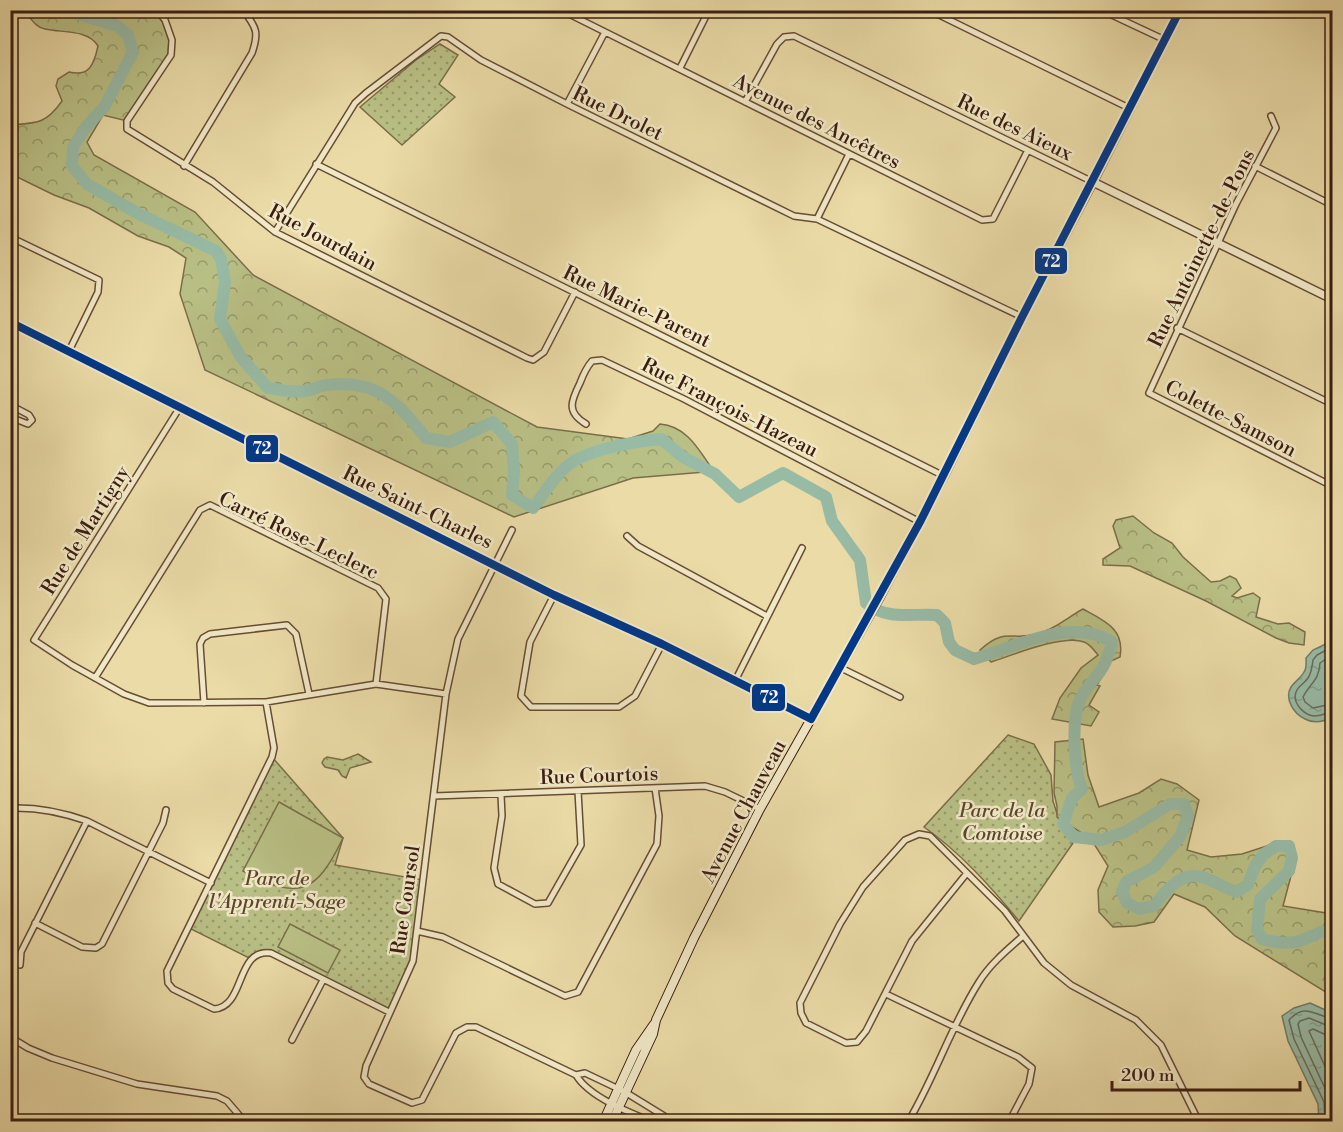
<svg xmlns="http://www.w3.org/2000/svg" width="1343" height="1132" viewBox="0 0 1343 1132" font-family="'Libre Bodoni',serif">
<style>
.green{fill:url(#green-dots);stroke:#7a6e4a;stroke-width:1.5}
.forest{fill:url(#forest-crowns);stroke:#7a6e4a;stroke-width:1.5}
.pitch{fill:#b9c085;stroke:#7a6e4a;stroke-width:1.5}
.water{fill:url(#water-ripples);stroke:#737c6a;stroke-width:1.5}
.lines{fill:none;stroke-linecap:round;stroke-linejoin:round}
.shore{stroke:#6a6c5b;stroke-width:1.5}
.river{stroke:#98bba6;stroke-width:12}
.minor-casing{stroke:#674c36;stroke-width:8}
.tertiary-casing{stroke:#674c36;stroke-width:10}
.secondary-casing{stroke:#3b1d10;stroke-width:10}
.trunk-casing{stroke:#3b1d10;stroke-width:11}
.minor{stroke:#f1e8c6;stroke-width:5}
.tertiary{stroke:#f1e8c6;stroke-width:7}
.secondary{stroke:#f1e8c6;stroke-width:8}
.trunk{stroke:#eadba7;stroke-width:8}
.bus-1-casing{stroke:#f1e8c6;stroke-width:12}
.bus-1{stroke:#013888;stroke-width:8}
.labels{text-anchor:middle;stroke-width:5;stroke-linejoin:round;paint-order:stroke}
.street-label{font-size:20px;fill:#3b1d10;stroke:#f1e8c6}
.park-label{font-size:20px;font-style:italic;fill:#5a462d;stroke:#f1e8c6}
.line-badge{stroke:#f1e8c6;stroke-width:2}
.badge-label{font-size:16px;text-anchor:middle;font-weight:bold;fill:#fff}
</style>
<defs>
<pattern id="green-dots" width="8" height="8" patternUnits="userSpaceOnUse" patternTransform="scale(1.5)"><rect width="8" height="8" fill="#b9c085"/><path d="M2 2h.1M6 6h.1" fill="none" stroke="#989b6b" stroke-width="1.8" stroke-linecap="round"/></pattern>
<pattern id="forest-crowns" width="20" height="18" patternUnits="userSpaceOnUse" patternTransform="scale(1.5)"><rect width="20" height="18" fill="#b9c085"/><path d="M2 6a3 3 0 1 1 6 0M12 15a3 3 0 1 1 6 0" fill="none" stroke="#989b6b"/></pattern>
<pattern id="water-ripples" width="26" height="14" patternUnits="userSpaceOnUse" patternTransform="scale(1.5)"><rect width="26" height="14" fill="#98bba6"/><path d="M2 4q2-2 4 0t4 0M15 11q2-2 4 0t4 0" fill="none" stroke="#84a08e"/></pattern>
</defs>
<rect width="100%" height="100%" fill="#eadba7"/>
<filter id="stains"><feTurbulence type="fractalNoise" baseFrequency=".00333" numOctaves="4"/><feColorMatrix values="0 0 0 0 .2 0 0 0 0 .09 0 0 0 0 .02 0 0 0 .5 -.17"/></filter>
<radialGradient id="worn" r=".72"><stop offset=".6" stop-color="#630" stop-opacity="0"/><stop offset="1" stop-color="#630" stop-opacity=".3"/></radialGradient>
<path class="green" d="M440 44 458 55 439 84 455 97 402 145 360 107 416 60Z
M1008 735 1034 744 1051 775 1053 801 1062 829 1073 843 1019 921C991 887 961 853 924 827Z
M358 754 371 762 350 768 346 778 342 776 338 770 325 767 322 763 324 759 327 757 343 760Z
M272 757 343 838 335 865 423 880 413 961 389 1012 271 953 263 952 251 959 189 928Z"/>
<path class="forest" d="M24 11H157L165 20 172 40 171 55 127 121 103 115 87 142 94 155 195 212 253 275 537 427 628 439 653 431 660 424C688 426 700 452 715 473L705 472 633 478 514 517 205 370 180 294 186 258 169 247 138 236 89 208 54 195 11 174 10 125C37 123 46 124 62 101L56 86 58 79 69 72C89 77 94 65 98 46 88 29 62 33 45 29 36 28 30 17 24 11Z
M1133 516 1154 533 1172 543 1183 557 1211 582 1220 581 1230 576 1236 579 1241 588 1232 596 1237 598 1253 593 1260 598 1256 617 1278 624 1289 623 1305 632 1304 645 1289 643 1276 638 1206 601 1130 566 1103 565V559L1120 548 1113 526 1116 520Z
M1083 609C1105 621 1125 629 1120 657L1111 661 1097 685 1100 686 1089 705 1099 712 1091 726 1052 719 1060 698 1081 668 1098 655C1094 650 1090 644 1084 642 1063 634 1013 655 991 662L980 650C1005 627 1011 641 1037 634 1054 630 1068 617 1083 609Z
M1083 739 1088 775 1099 807 1139 793 1161 779 1177 784 1199 800 1187 850 1211 857 1242 854 1279 842 1296 857 1283 906 1332 914V996L1235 936 1205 907 1174 894 1154 922 1135 926 1113 927 1099 912 1098 890 1108 866 1091 839 1057 817V806L1054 793 1055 742Z"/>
<path class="pitch" d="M279 802 343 838C316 894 299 901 243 871Z
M290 924 340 950 328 973 278 947Z"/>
<path class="water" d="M1332 641V717C1323 722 1314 724 1305 719 1294 714 1284 699 1291 687 1295 681 1301 678 1304 672 1307 668 1306 663 1306 658L1313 650Z
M1310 1003 1332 1013V1121H1319L1318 1104 1288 1041 1282 1016 1294 1008Z"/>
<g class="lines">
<path class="shore" d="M1332 647 1317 655 1313 660C1312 666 1312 672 1308 678 1305 683 1298 686 1296 692 1292 703 1304 715 1314 716 1321 716 1326 713 1332 712
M1332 655 1320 663C1319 681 1310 683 1303 697L1305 702 1313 708 1332 704
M1332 1035 1324 1034 1313 1029 1309 1031 1332 1082
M1325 1122 1324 1102 1294 1039 1289 1020C1306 1002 1314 1016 1332 1018
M1332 1122 1330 1099 1301 1037 1298 1024 1300 1021 1309 1018 1326 1025 1332 1026"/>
<path class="river" d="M65 10 117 26 128 35 133 52 105 106 86 127 73 147 72 166 87 184 139 214 216 251 221 259 225 282 220 319 240 356 268 388C280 390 293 393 305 391 312 390 319 386 327 385 377 379 397 402 426 438L450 442 493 422 512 444 514 471 512 495 533 508C544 493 558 471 574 461 594 449 637 441 661 439L683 457 715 474 739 497 783 473 826 497 832 521 860 560 866 603C887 621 913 613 937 615L945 623 949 642 955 650 974 659C1016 647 1072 616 1112 642 1110 650 1108 658 1104 665 1098 677 1085 687 1080 700 1071 719 1074 770 1082 789L1072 798 1063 824 1074 837 1101 840 1125 832 1170 804H1184L1188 816 1180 837 1154 867 1126 882 1122 892 1127 903 1139 909 1154 906C1165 891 1183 869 1205 878 1216 882 1225 888 1236 892L1248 885 1255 866 1264 854 1276 846H1289L1292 858 1289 871 1260 899 1257 930 1262 939C1276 943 1292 945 1305 939 1316 935 1320 930 1332 931"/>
<defs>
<path id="minor" d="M157 10 165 20 172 40 171 55 127 121V129L213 182 275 232 527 358 533 360 544 352 575 292
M561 10 982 220 993 219 1027 152
M929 10 1131 109
M1101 10 1165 40
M680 68 709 10
M745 102 777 44 784 37 794 36 1093 182
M567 104 605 32
M316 164 944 476
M184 166 252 53C259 33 257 28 243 10
M1255 166 1332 205
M817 219 849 154
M275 232 355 103 366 93 441 36 448 37 481 60 567 104 794 216 817 219 1022 317
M10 237 99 280 98 292 69 351
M1177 328 1332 404
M1149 393 1236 204 1276 128 1271 116
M1149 393 1332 486
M10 405 29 415 32 420 28 424 10 417
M180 407 34 640 72 665 124 694 149 703 266 702 376 684 446 694
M586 424C566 412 571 401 580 383 583 375 586 368 592 361L602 360 684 399 920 522
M10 491V500
M512 530 458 639 446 694 413 961 366 1066 364 1077 369 1084 412 1103 422 1100 456 1033 467 1027H476L576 1075C589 1097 630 1113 653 1122
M627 536 638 546 767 616
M554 595 530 642 521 696 531 707H619L635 696 662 644
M839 667 900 697
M95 678 200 510 210 505 378 588 386 599 376 684
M735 681 802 548
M266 702 274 748 272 757 167 971 168 983 173 989 214 1009C246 1007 235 948 271 953L389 1012
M204 703 200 644 203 638 210 634 287 625 296 634 309 694
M501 795 502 816 494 868 498 884 535 904 548 903 581 845 578 791
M434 796 705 786 725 792 760 809
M10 808C37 807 62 812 87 821L211 883
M967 873 912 941 866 1031 857 1042 846 1043 806 1023 801 1013 800 1003 840 924 863 887 905 840 919 834 930 836 1005 911 1044 963 1071 985 1136 1020 1161 1045 1199 1122
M35 923 82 947 96 948 102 944 163 823 166 810
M417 931 443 937 565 996 578 992 657 844 659 816 655 788
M20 965 21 952 87 821
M886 994 1018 1057 1032 1068 1029 1084 1009 1122
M10 1037 28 1048 52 1058 137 1084 217 1096 227 1101 245 1122
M292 1040 323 980
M576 1075 585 1073 625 1092 664 1116 669 1122
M908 1122C935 1077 951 1026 979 982 990 964 1007 950 1023 936"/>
<path id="tertiary" d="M1093 182 1332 299
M10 322 554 595 662 644 811 719"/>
<path id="secondary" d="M603 1122 636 1050 654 1024
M612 1122 653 1034 656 1020 694 938 760 809 880 597 944 476 1022 317 1093 182 1180 10"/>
<path id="trunk" d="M10 1119 14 1122"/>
</defs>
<use href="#minor" class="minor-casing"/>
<use href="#tertiary" class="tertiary-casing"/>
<use href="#secondary" class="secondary-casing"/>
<use href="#trunk" class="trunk-casing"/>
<use href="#minor" class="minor"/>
<use href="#tertiary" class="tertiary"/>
<use href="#secondary" class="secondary"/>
<use href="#trunk" class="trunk"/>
<defs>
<path id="bus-1" d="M10 322 554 595 662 644 811 719 921 520 1022 317 1180 10"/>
</defs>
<use href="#bus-1" class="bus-1-casing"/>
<use href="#bus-1" class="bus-1"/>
</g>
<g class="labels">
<g class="street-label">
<text transform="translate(618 113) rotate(26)" y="7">Rue Drolet</text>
<text transform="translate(817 121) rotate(27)" y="7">Avenue des Ancêtres</text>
<text transform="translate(1015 127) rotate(26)" y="7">Rue des Aïeux</text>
<text transform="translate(323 237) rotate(28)" y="7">Rue Jourdain</text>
<text transform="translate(1201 248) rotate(-64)" y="7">Rue Antoinette-de-Pons</text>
<text transform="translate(637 306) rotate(26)" y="7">Rue Marie-Parent</text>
<text transform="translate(730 407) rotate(27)" y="7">Rue François-Hazeau</text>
<text transform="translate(1231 418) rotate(27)" y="7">Colette-Samson</text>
<text transform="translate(418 507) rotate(26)" y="7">Rue Saint-Charles</text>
<text transform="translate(85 530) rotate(-58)" y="7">Rue de Martigny</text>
<text transform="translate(299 535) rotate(26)" y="7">Carré Rose-Leclerc</text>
<text transform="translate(599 775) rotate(-2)" y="7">Rue Courtois</text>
<text transform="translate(743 811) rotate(-62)" y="7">Avenue Chauveau</text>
<text transform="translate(405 900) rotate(-82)" y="7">Rue Coursol</text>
</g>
<g class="park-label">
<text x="1002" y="817">Parc de la<tspan x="1002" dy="23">Comtoise</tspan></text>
<text x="277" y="885">Parc de<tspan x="277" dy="23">l'Apprenti-Sage</tspan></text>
</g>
</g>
<g class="line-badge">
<rect x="1034" y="247" width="34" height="28" rx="6" fill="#013888"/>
<rect x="245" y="434" width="34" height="29" rx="6" fill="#013888"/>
<rect x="751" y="683" width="35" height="29" rx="6" fill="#013888"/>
</g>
<g class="badge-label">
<text x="1051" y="267">72</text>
<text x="262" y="454">72</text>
<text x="769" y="703">72</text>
</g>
<rect width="1343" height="1132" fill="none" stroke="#eadba7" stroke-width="36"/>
<rect x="12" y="12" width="1319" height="1108" fill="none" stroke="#3b1d10" stroke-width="3"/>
<rect x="18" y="18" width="1307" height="1096" fill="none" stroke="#3b1d10" stroke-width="1.5"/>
<path d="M1112 1081v9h188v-9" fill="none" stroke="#3b1d10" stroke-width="3"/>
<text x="1121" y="1081" font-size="18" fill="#3b1d10" stroke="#f1e8c6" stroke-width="4.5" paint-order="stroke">200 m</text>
<rect width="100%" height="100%" filter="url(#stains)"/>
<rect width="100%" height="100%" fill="url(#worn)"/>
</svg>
